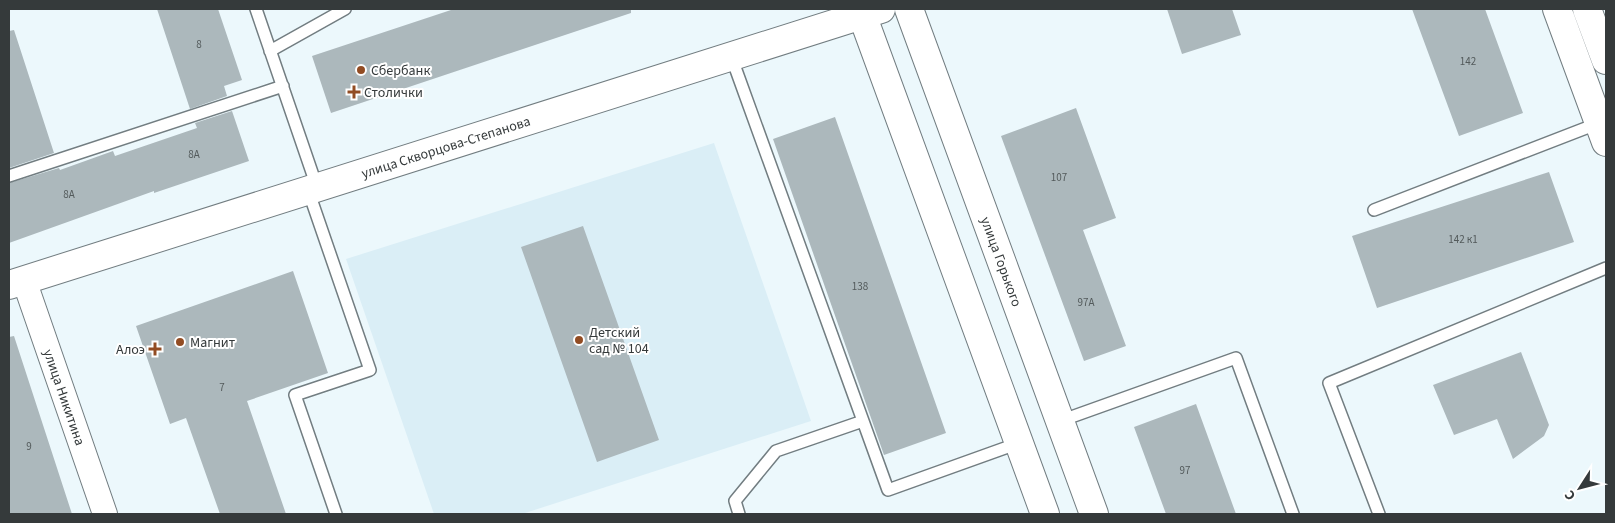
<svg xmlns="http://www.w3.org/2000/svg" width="1615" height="523" viewBox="0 0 1615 523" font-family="'Source Sans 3',sans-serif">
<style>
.built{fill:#daeef6}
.building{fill:#acb8bc}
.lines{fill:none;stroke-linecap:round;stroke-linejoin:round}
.service-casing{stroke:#727d81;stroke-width:14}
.minor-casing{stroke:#727d81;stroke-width:26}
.tertiary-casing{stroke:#727d81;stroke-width:30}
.secondary-casing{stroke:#727d81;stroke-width:30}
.primary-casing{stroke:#727d81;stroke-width:30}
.service{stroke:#fff;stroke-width:11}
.minor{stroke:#fff;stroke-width:24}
.tertiary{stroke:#fff;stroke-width:28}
.secondary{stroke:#fff;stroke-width:28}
.primary{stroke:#fff;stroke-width:28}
.poi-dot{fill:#924c23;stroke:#fff;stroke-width:2}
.labels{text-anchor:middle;stroke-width:4;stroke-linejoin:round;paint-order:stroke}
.number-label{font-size:11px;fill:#535a5b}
.poi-label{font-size:14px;fill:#353a3b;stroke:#fff;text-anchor:start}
.street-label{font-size:14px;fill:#353a3b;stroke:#fff}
</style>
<rect width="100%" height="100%" fill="#ecf8fc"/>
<path class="built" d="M714 143 811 421 522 514H434L346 259Z"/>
<path class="building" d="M157 9H218L242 80 224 86 227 96 190 109Z
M454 9H631V13L331 113 312 56Z
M1167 9H1232L1241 35 1182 54Z
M1412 9H1485L1523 113 1459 136Z
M14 30 54 153 9 168V31Z
M1076 108 1116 218 1083 230 1126 346 1084 361 1001 136Z
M232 111 249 161 154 193V191L9 243V183L59 168 60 170 113 151 115 156 197 128 195 123Z
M835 117 946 433 884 455 773 139Z
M1549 172 1574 242 1377 308 1352 236Z
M583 226 659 440 597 462 521 247Z
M293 271 328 373 247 401 286 514H220L186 418 170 424 136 326Z
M14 336 72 514H9V337Z
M1521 352 1549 425 1544 436 1513 459 1497 419 1454 435 1433 385Z
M1196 404 1236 514H1166L1134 427Z"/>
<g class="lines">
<defs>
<path id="service" d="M256 9 317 187
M270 51 345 9
M731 56 888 490 1019 443
M9 176 283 86
M308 190 370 370 295 395 336 514
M1374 210 1599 123
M1060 421 1236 358 1293 514
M739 514 735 501 776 451 863 421
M1379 514 1329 383 1606 268"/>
<g id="minor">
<path id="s1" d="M24 280 105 514"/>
</g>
<g id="tertiary">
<path id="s2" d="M9 285 881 9"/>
</g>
<path id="secondary" d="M1557 9 1606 142
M1587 9 1606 60"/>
<g id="primary">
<path d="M860 9 1045 514"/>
<path id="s3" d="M909 9 1094 514"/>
</g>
</defs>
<use href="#service" class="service-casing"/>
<use href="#minor" class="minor-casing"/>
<use href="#tertiary" class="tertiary-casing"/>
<use href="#secondary" class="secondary-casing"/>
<use href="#primary" class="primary-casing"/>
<use href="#service" class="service"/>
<use href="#minor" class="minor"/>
<use href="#tertiary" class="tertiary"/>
<use href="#secondary" class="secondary"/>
<use href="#primary" class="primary"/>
</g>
<g class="poi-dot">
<circle cx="361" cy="70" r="5"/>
<path d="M351.5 84.5h5v5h5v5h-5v5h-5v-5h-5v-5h5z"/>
<circle cx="579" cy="340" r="5"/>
<circle cx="180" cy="342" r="5"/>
<path d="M152.5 341.5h5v5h5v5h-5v5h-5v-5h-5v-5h5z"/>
</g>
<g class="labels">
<g class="number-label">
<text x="199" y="48">8</text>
<text x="1468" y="65">142</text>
<text x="194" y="158">8А</text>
<text x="1059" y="181">107</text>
<text x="69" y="198">8А</text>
<text x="1463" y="243">142 к1</text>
<text x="860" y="290">138</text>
<text x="1086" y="306">97А</text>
<text x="222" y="391">7</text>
<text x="29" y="450">9</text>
<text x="1185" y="474">97</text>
</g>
<g class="poi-label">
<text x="371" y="75">Сбербанк</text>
<text x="364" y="97">Столички</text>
<text x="589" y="337">Детский<tspan x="589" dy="16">сад № 104</tspan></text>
<text x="190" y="347">Магнит</text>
<text x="145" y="354" text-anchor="end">Алоэ</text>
</g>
<g class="street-label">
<text dy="5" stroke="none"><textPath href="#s2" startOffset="458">улица Скворцова-Степанова</textPath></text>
<text dy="5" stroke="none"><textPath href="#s3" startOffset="269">улица Горького</textPath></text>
<text dy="5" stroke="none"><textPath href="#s1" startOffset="124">улица Никитина</textPath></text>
</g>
</g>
<rect width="1615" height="523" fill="none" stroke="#353a3b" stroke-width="20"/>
<g transform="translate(1580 488) rotate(234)" stroke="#ffffff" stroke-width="4" paint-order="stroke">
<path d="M0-4L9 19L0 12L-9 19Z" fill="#353a3b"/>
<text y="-8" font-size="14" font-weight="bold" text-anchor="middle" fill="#353a3b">С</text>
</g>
</svg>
